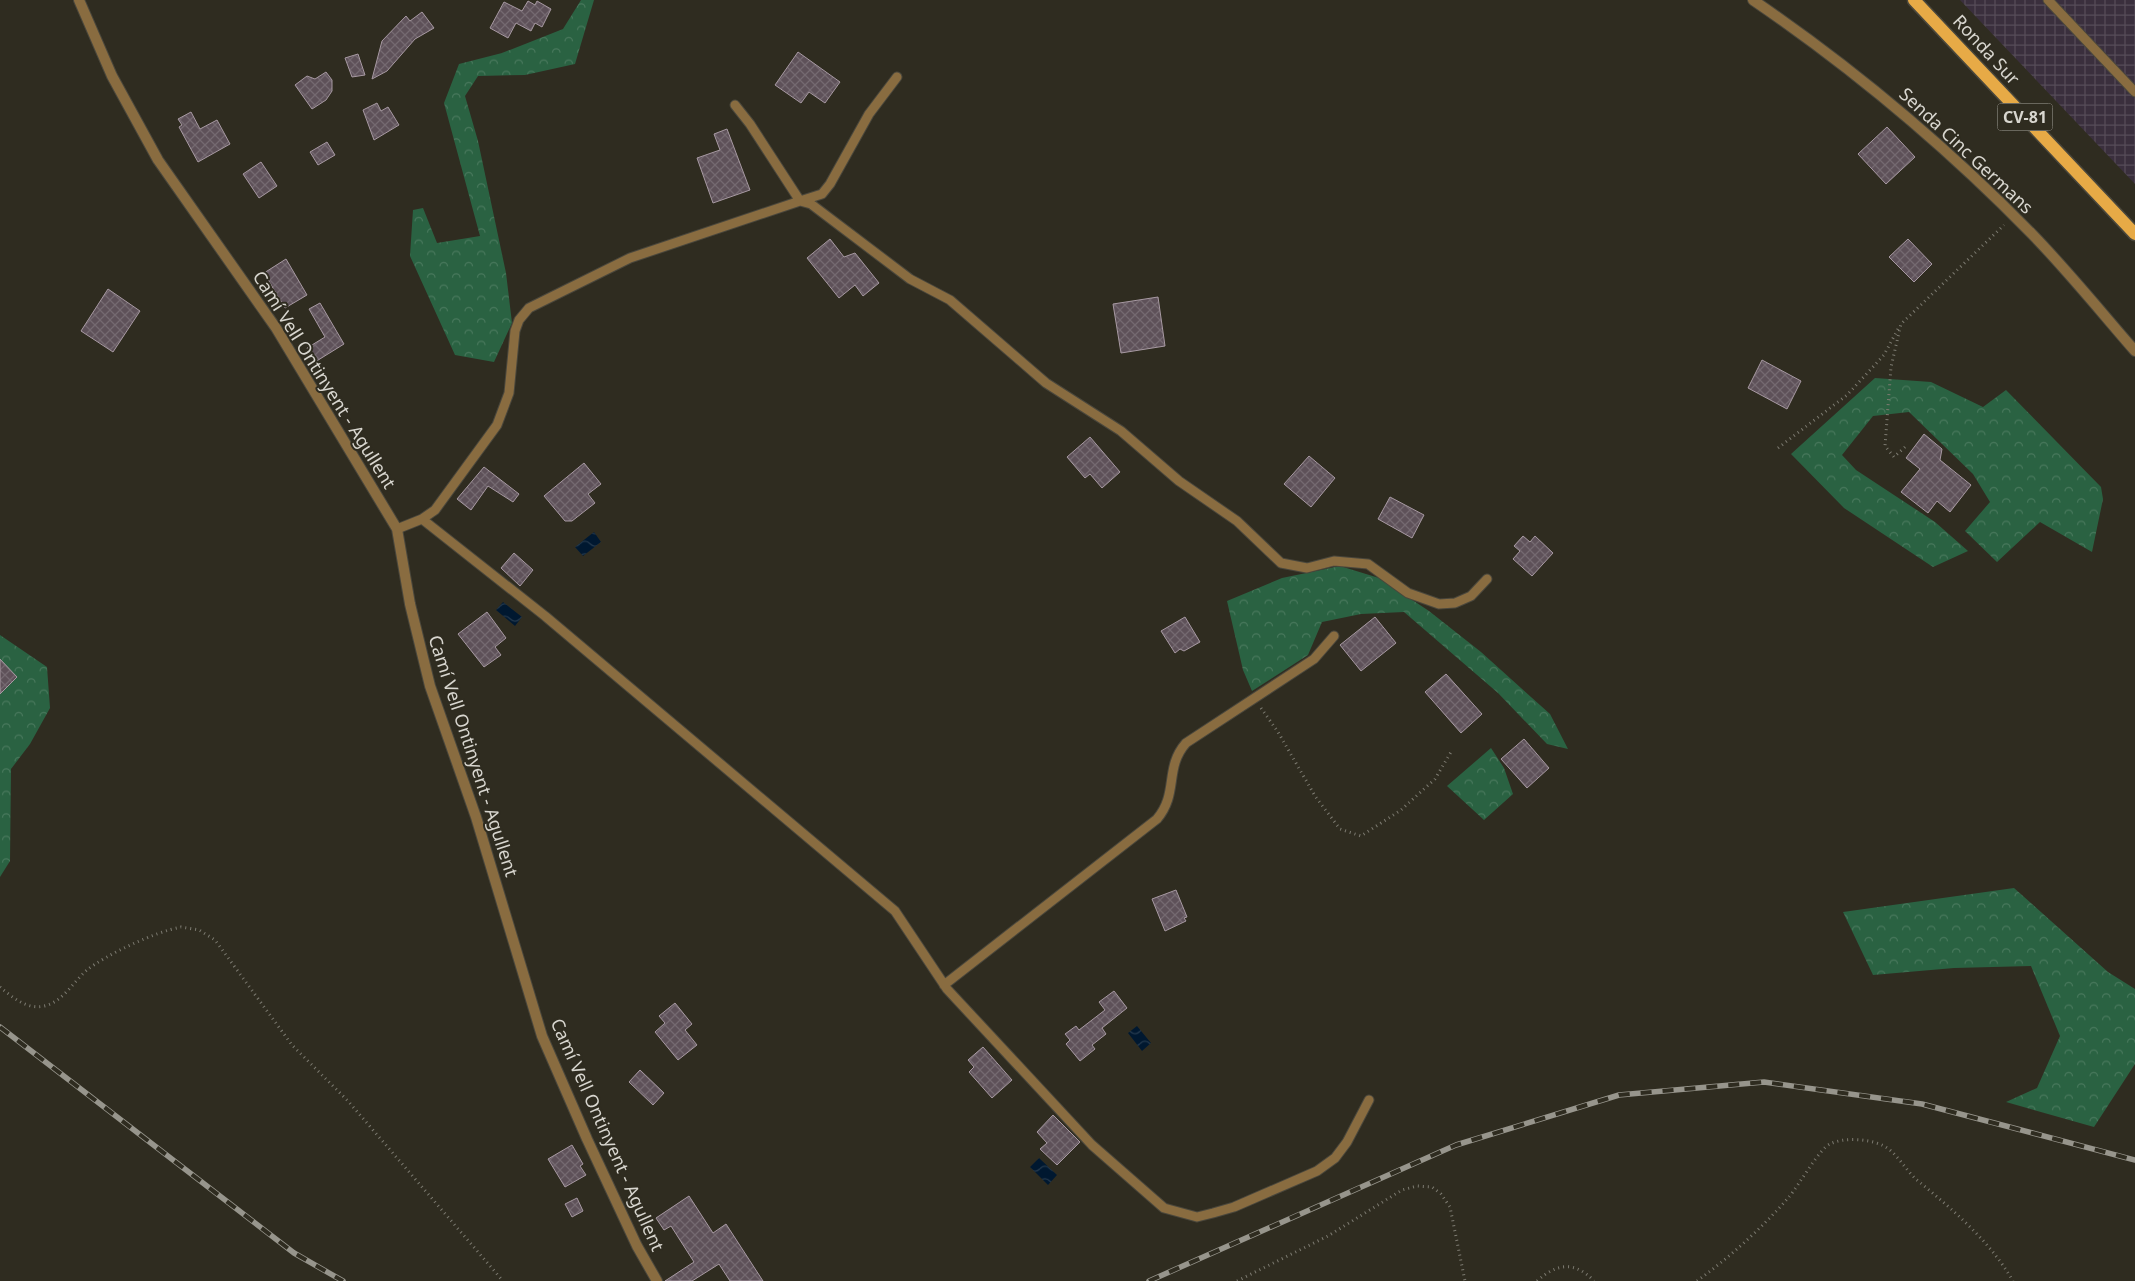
<svg xmlns="http://www.w3.org/2000/svg" width="2135" height="1281" viewBox="0 0 2135 1281" font-family="'Noto Sans',sans-serif">
<style>
.industrial{fill:url(#industrial-grid)}
.forest{fill:url(#forest-crowns)}
.water{fill:url(#water-waves)}
.building{fill:url(#building-cross-hatch);stroke:#a799a2}
.lines{fill:none;stroke-linecap:round;stroke-linejoin:round}
.lane-casing{stroke:#4a473c;stroke-width:11}
.street-casing{stroke:#4a473c;stroke-width:12}
.primary-casing{stroke:#4a473c;stroke-width:15}
.path{stroke:#7d7b71;stroke-width:3;stroke-dasharray:1 4;stroke-linecap:butt}
.lane{stroke:#896c40;stroke-width:9}
.street{stroke:#896c40;stroke-width:10}
.primary{stroke:#e7aa46;stroke-width:12}
.rail-casing{stroke:#97958c;stroke-width:5.5}
.rail{stroke:#2f2c20;stroke-width:4;stroke-dasharray:11;stroke-linecap:butt}
.labels{text-anchor:middle;stroke-width:4;stroke-linejoin:round;paint-order:stroke}
.shield{fill:#2f2c20;stroke:#a5a39a;stroke-width:1}
.shield-label{font-size:16px;font-weight:bold;fill:#d8d6cf}
.street-label{font-size:18px;fill:#d8d6cf;stroke:#2f2c20}
</style>
<defs>
<pattern id="industrial-grid" width="8" height="8" patternUnits="userSpaceOnUse" patternTransform="scale(1.25)"><rect width="8" height="8" fill="#3a2f3d"/><path d="M0 4h8M4 0v8" fill="none" stroke="#564c58"/></pattern>
<pattern id="forest-crowns" width="20" height="18" patternUnits="userSpaceOnUse" patternTransform="scale(1.25)"><rect width="20" height="18" fill="#2a6242"/><path d="M2 6a3 3 0 1 1 6 0M12 15a3 3 0 1 1 6 0" fill="none" stroke="#48785c"/></pattern>
<pattern id="water-waves" width="16" height="10" patternUnits="userSpaceOnUse" patternTransform="scale(1.25)"><rect width="16" height="10" fill="#001830"/><path d="M0 5q4-4 8 0t8 0" fill="none" stroke="#24394d"/></pattern>
<pattern id="building-cross-hatch" width="8" height="8" patternUnits="userSpaceOnUse" patternTransform="scale(1.25)"><rect width="8" height="8" fill="#5e5159"/><path d="M0 0l8 8M0 8l8-8" fill="none" stroke="#746970"/></pattern>
</defs>
<rect width="100%" height="100%" fill="#2f2c20"/>
<path class="industrial" d="M1960 0H2135V184Z"/>
<path class="forest" d="M581 0H594L575 64 525 75 478 76 465 96 478 141 506 273 512 323 494 362 455 355 410 256 413 210 423 208 437 243 480 236 444 103 459 64 502 53 563 29Z
M1875 378 1931 382 1983 407 2006 390 2101 487 2103 499 2092 552 2040 522 1997 562 1965 531 1990 502 1973 474 1909 412 1873 416 1842 455 1856 470 1935 522 1968 551 1933 567 1844 508 1791 454Z
M1340 566 1379 578 1429 611 1481 652 1550 714 1568 749 1547 744 1498 693 1404 612 1361 614 1322 622 1308 655 1252 691 1243 670 1227 601 1282 578Z
M0 635 47 667 50 708 30 744 11 769 10 861 0 877Z
M1491 748 1504 768 1513 794 1484 820 1447 786Z
M2014 888 2108 972 2135 989V1064L2094 1127 2006 1102 2037 1088 2060 1036 2031 966 1954 968 1873 975 1843 912Z"/>
<path class="water" d="M594 532 601 542 583 556 575 547Z
M503 602 522 617 515 626 496 610Z
M1137 1026 1151 1043 1142 1051 1128 1033Z
M1039 1158 1057 1175 1048 1185 1030 1167Z"/>
<path class="building" d="M528 1 535 5 537 1 551 9 542 27 535 23 531 31 516 23 508 38 490 28 504 2 522 11Z
M422 12 434 28 415 39 387 71 372 79 382 41 406 16 410 21Z
M798 52 840 82 825 103 809 92 801 103 775 85Z
M358 54 365 75 352 77 345 58Z
M326 72 332 80V91L326 100 312 109 295 85 307 76 315 79Z
M377 103 381 111 388 107 399 125 374 140 363 110Z
M191 112 200 129 217 120 230 144 198 162 179 127 182 125 178 119Z
M1887 127 1915 157 1886 184 1858 154Z
M727 129 750 190 713 203 697 158 720 150 714 134Z
M327 142 335 155 318 165 310 152Z
M261 162 277 186 259 198 243 174Z
M830 239 844 257 855 253 879 283 863 296 855 285 839 298 807 258Z
M1908 239 1932 264 1914 282 1889 257Z
M286 259 307 295 285 308 264 273Z
M108 289 140 311 113 352 81 331Z
M1158 297 1165 346 1121 353 1113 304Z
M320 303 344 344 315 362 307 348 325 337 309 309Z
M1762 360 1801 381 1787 409 1748 388Z
M1924 434 1942 449 1940 460 1971 485 1950 512 1937 501 1928 513 1901 492 1920 469 1906 458Z
M1090 437 1120 472 1102 488 1090 474 1085 478 1067 457Z
M1309 456 1335 478 1311 507 1284 484Z
M584 463 601 484 588 494 595 503 572 521H565L544 496Z
M484 467 519 494 513 502 488 486 471 510 457 499Z
M1390 497 1424 515 1412 538 1378 519Z
M1523 536 1530 542 1535 536 1553 553 1532 576 1513 559 1520 551 1514 546Z
M514 553 533 570 520 586 501 568Z
M487 612 506 638 495 647 501 655 484 667 458 634Z
M1185 617 1200 642 1184 651 1180 649 1175 653 1161 631Z
M1375 617 1396 643 1361 671 1340 645Z
M0 659 17 677 0 694Z
M1446 674 1482 714 1461 733 1425 692Z
M1524 739 1549 768 1527 788 1501 759Z
M1176 890 1187 917 1184 918 1186 921 1165 931 1152 899Z
M1114 991 1127 1008 1102 1028 1106 1034 1092 1045 1095 1049 1080 1061 1066 1044 1070 1040 1065 1034 1076 1026 1079 1030 1105 1010 1099 1002Z
M675 1003 692 1024 685 1030 697 1045 678 1060 655 1032 665 1023 659 1016Z
M983 1047 1012 1080 992 1098 969 1072 974 1067 968 1060Z
M640 1070 664 1093 653 1105 629 1082Z
M1053 1115 1080 1142 1057 1165 1040 1149 1047 1143 1037 1132Z
M572 1145 583 1164 580 1166 586 1175 565 1187 548 1159Z
M689 1196 713 1233 726 1224 763 1281H730L719 1264 692 1281H665L694 1262 671 1226 664 1230 656 1218Z
M577 1198 583 1211 572 1217 565 1204Z"/>
<g class="lines">
<defs>
<path id="lane" d="M2048 0 2135 92
M735 105 750 124 800 201 822 194 830 184 869 114 897 77
M422 519 545 616 895 911 947 989 1092 1145 1164 1208 1197 1217 1213 1213 1234 1207 1317 1171 1335 1158 1347 1142 1369 1100
M397 529 422 519 435 510 497 425 509 393 515 331 519 320 529 308 630 258 800 201 811 204 910 279 950 300 1046 383 1121 431 1179 481 1237 521 1281 563 1307 568 1334 561 1368 564 1408 593 1439 604 1455 603 1471 596 1487 579
M944 985 1157 819C1179 793 1164 768 1186 743L1314 659 1334 636"/>
<path id="street" d="M79 0 112 76 158 160 276 328 397 529 410 604 430 686 476 817 542 1036 587 1139 637 1246 657 1281
M1753 0C1854 69 1947 147 2032 234 2068 271 2101 312 2135 351"/>
<path id="primary" d="M1914 0 2135 234"/>
</defs>
<use href="#lane" class="lane-casing"/>
<use href="#street" class="street-casing"/>
<use href="#primary" class="primary-casing"/>
<path class="path" d="M1905 447 1894 457 1885 446 1891 367 1901 324 2004 225
M1778 448 1847 395 1884 355 1898 329
M1261 708 1278 732 1315 796 1340 829 1361 836 1401 810 1435 779 1451 752
M0 987C12 997 27 1010 44 1006 63 1002 73 982 87 970 107 954 155 932 181 927L199 930 215 940 292 1045 348 1101 503 1281
M1237 1281 1328 1236 1402 1190 1417 1186 1432 1187 1441 1194 1450 1207 1465 1281
M1537 1281C1557 1263 1575 1261 1594 1281
M1697 1281C1730 1257 1762 1228 1789 1197 1799 1185 1820 1148 1830 1144 1844 1137 1868 1139 1882 1145 1897 1152 1905 1170 1917 1180 1953 1210 1989 1240 2013 1281"/>
<use href="#lane" class="lane"/>
<use href="#street" class="street"/>
<use href="#primary" class="primary"/>
<defs>
<path id="rail" d="M0 1027 294 1253 343 1281
M1149 1281 1456 1145 1619 1095 1764 1082 1922 1104 2135 1160"/>
</defs>
<use href="#rail" class="rail-casing"/>
<use href="#rail" class="rail"/>
</g>
<g class="labels">
<rect class="shield" x="1997.5" y="103.5" width="55" height="27" rx="4"/>
<g class="shield-label">
<text x="2025" y="123">CV-81</text>
</g>
<g class="street-label">
<text transform="translate(1986 50) rotate(47)" y="6">Ronda Sur</text>
<text transform="translate(1966 151) rotate(43)" y="6">Senda Cinc Germans</text>
<text transform="translate(324 380) rotate(58)" y="6">Camí Vell Ontinyent - Agullent</text>
<text transform="translate(473 756) rotate(72)" y="6">Camí Vell Ontinyent - Agullent</text>
<text transform="translate(607 1135) rotate(66)" y="6">Camí Vell Ontinyent - Agullent</text>
</g>
</g>
</svg>
